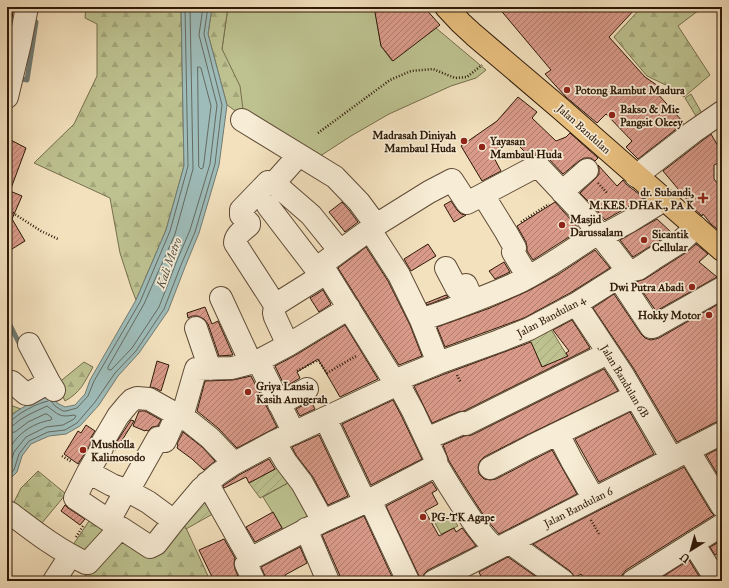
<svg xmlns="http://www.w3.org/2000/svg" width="729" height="588" viewBox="0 0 729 588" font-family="'IM FELL Great Primer',serif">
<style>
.green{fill:#bdc290;stroke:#766e4c}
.forest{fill:url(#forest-firs);stroke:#766e4c}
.garden{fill:url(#garden-furrows);stroke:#766e4c}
.water{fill:#9ebcb9;stroke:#717b73}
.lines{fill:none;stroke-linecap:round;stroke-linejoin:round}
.shore{stroke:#666a61;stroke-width:1}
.stream{stroke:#717b73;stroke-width:5}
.building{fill:url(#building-hatch);stroke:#2e1909}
.minor-casing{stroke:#5f4b36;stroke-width:24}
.major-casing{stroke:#2e1909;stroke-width:24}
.path{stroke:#2e1909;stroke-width:2.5;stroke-dasharray:1 2;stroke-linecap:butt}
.minor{stroke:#f7ecd5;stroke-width:22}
.major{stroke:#eac07f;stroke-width:22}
.poi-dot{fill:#8f2418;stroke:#f7ecd5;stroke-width:1.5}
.labels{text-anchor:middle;stroke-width:3.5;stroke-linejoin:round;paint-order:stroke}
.poi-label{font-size:11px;font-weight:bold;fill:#2e1909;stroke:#f7ecd5;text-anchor:start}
.street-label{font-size:11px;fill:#2e1909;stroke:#f7ecd5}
.water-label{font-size:12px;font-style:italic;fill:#555247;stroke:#f7ecd5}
</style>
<defs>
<pattern id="forest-firs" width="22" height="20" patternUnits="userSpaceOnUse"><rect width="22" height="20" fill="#bdc290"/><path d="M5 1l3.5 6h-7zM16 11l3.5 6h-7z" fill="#a3a67b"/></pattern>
<pattern id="garden-furrows" width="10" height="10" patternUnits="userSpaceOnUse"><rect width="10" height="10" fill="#bdc290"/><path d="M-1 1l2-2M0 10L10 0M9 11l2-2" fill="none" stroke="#a3a67b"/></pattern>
<pattern id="building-hatch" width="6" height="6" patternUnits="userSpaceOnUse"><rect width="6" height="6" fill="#d99a89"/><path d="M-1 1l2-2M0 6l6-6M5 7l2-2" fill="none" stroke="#b07d6e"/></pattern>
</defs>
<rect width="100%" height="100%" fill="#f3e1be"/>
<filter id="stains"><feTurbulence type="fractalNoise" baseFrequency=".005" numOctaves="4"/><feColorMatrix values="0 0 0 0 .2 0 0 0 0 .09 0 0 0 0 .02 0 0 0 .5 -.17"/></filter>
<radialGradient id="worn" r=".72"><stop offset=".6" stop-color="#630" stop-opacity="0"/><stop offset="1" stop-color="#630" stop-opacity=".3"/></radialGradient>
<path class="green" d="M228 7H373L375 10 381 46 392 61 436 28 486 70 476 78 451 86 389 114 351 136 314 160 245 117 222 49Z
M295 479 317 517 286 534 263 497Z
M439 518 442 519 444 522 450 519 454 520 458 526 441 534 434 521Z"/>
<path class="forest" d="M86 7H181L184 166 166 230 136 300 131 287 120 253 110 198 34 163 74 124 97 76V24L85 18Z
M212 7H228L222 49 240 86 244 117 227 105 208 34Z
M639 7H703L678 26 710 75 684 97 676 90 647 76 614 37 640 9Z
M84 362 93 367C84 383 81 392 65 401L57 384Z
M7 404 21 409 12 414 7 420Z
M38 471 66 494 37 529 11 508 21 488Z
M93 515 116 527 87 559 69 551Z
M181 517 208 576 209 581H83L89 567 119 533 151 550Z"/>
<path class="garden" d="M691 94 704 117 699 121 685 98Z
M549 326 574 367 557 374 552 363 542 367 527 335Z
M283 465 295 479 260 498 249 483Z
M206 489 218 511 186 529 181 517Z"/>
<path class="water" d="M181 7H212L208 34 227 105 219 165 199 233 185 267 168 311 139 353 118 376 99 405 80 426 66 434 49 436 31 444 22 456 17 472 7 482V420C17 408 37 400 52 395L57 403 65 407 75 405 85 394 90 380 136 300 166 230 184 166Z"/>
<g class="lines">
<path class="shore" d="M190 7 193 169 175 234 144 304 108 367V369L109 370H111L132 348 159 307 176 263 190 230 210 164 217 105 199 35 203 7
M198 67H200L201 68 211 106 204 162 203 168 201 169 199 167Z
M51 401 55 406 63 411H66L77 408 88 396 94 381 140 302 170 231 188 166 185 7
M7 422C12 421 16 416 21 413 29 408 39 403 48 401
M7 427C14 427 17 421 23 418 31 413 39 410 47 406 58 414 59 418 74 415L76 416 74 419 63 425 46 427 26 437 14 452 9 467 7 469
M7 433 15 432 28 422 45 414H47L52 418 51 420C32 423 13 436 7 455
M7 476 14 470 19 454 29 441 48 432 65 430 77 423 95 402 115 373 136 351 164 309 181 265 195 232 215 164 222 105 204 34 208 7"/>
<path class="stream" d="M22 79 27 80 36 22
M7 319 21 347"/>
</g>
<path class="building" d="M7 7H14L7 44Z
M374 7H424L440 25 393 61 381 46Z
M498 7H637L609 37 645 77 661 88 656 92 684 123 638 159 626 147 632 141 606 114 597 123 566 97 545 74 551 70Z
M518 97 537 112 532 118 556 141 566 137 570 133 598 158 595 161 591 158H584L579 161 563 174 548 158 544 156 535 154 529 156 513 140 492 154 501 171 482 181 461 146 497 121Z
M711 134 722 153V161L714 165V179L722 189V233L711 224 703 214 702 216 688 203 689 202 663 171Z
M7 138 26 148 10 191 22 196 12 219 25 241 7 252Z
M598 165 617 186 623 180 626 184 644 198 605 220 595 208 580 193 595 179 599 174V168Z
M451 201 457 210 461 214 466 215 454 222 444 205Z
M342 202 349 210 358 222 345 232 329 212Z
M555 202 580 230 533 260 527 251V247L526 242 517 226Z
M657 219 672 233 633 257 620 240Z
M428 244 436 256 411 271 404 259Z
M696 244 708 254 699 262 717 277 656 311 636 282 645 279 687 252Z
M366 247 388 281 410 325 422 356 399 365 338 268Z
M595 250 610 268 570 293 524 318 445 347 437 327 490 308 528 291 559 274Z
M504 262 510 272 495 279 489 271Z
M323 290 331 304 319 312 310 298Z
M614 294 641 334 645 338 651 340 659 338 722 302V421L716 422 677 442 634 369 593 308Z
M446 295 448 297 427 305 426 303Z
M205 307 212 324 218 321 233 355 219 356 208 324 204 319 198 316H192L188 318 187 313Z
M572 320 590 348 464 411 458 412 432 423 414 386 442 375 531 342 542 367 568 356 566 353 569 351 553 330Z
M345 325 378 379 340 397 318 359 297 372 300 378 285 387 275 366 294 356Z
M157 361 169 365 161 391 155 388 150 387Z
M604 369 618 391 527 435 484 457 480 461 478 467 479 474 484 479 490 480 496 479 552 450 577 494 499 534 486 519 462 482 449 461 443 445 464 436 472 435Z
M251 376 277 427 237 448 218 428 197 411 205 381 233 380Z
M393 400 402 417 422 459 371 485 342 424Z
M311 401 315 409 300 416 296 409Z
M139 411H145L161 420 158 426 152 427 148 431 146 430 145 431 133 426Z
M630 412 654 454 599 482 575 439Z
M131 420 134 421 116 450 114 449V446Z
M86 425 95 431 91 437 90 445 78 464 64 454 78 431 81 433Z
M183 432 202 447 215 461 204 470 192 459 177 448 178 445 177 444Z
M319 435 348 496 328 505 313 477 296 455 292 447Z
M722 447V482L706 455Z
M269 459 275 469 249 483 246 477 224 488 223 486 239 475Z
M684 467 711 512 714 515 626 570 622 575 621 581H586L581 574 575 578 574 576 570 571 533 544Z
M432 482 437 490 432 493 438 504 425 511 439 536 454 528 456 532 462 528 476 546 428 570 424 574 422 581H420L419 576 386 506Z
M65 505 68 508 85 519 80 525 61 511Z
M273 512 282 528 255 542 246 527Z
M364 516 394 581H340V576L322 535Z
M224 539 235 558 234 563 235 569 240 581H214L199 550Z
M722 540V550L715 555 710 547Z
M300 547 307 563 285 575 287 581H266L265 576 261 567Z
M508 557 542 581H483L479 572Z
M689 560 702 581H656Z"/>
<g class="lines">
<defs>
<path id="minor" d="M7 97 20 43 27 7
M242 120 335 177 359 202 376 225
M636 176 693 132 722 112
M274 183 311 215 340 251
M562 192 587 170
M483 195 506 232 515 248 513 252 528 277
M268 206 314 266 323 267
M370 230 399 275 421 320 438 363
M602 236 630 221 664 200
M446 268 457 289 466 285 473 301
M618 277 651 327H653L722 288
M221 298 251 363
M576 304 623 375 672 459
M275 305 326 273
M421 320C455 308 490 296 523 280 550 266 574 249 599 232
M196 328 210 369
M29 344 49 382 54 390
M288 345 275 317 274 313 275 305 235 243C235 235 244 230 249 225V223L241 215V210L268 182 274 183 299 155
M258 361 294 433
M7 381 12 382 26 394H28L49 382
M394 381 438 363 499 341 529 329 576 304 628 271 638 269 653 259 680 242 696 227
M279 404 307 389
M182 417 195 372 196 369 232 368 258 361 288 345 349 308
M325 418 365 502
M558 434 572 461 594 499
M426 439 463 423 466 424 608 353
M274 442 286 462 302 483 323 521
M688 450 722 506
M490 468 532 446 635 396
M88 472 112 485 126 490 110 519 108 520 75 498 88 472 102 448V443L118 416 128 404 132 400 137 398 149 399 190 422 210 438 228 457 233 464
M207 483 250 559
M370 500 408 581
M10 513C35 532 58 550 86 563H88L119 529 121 528 150 547 156 544 174 521 201 489 218 474 233 464 274 442 398 384
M174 521 148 502 128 491 158 438 165 441 177 414
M306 529 328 581
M510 543 563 581
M693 543 717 581
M497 549C488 543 482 534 476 526 462 506 449 486 437 465L436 460 413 411 400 387 394 381 323 267 325 262 376 225 429 192 452 180 467 203 535 167H539L586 217 628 271
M54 581 70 556
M254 581 246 564 250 559 323 521 370 500 437 465
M434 581 460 568 722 433
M633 581 722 525"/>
<path id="major" d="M446 7 461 23 474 35 561 109 722 250"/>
</defs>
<use href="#minor" class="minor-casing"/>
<use href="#major" class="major-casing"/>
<path class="path" d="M318 133 390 80 411 71 433 69 455 78 467 77 482 65
M598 183 607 193
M7 211 13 213 41 231 58 239
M521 222 549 204
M297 371 318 360 327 373 356 356
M457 375 461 383
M62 456 72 462
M591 520 599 534
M76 537 83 526"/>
<use href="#minor" class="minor"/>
<use href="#major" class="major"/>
</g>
<g class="poi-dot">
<circle cx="567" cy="90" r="4"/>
<circle cx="612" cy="115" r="4"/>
<circle cx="464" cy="141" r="4"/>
<circle cx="482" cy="147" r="4"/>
<path d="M701 192h4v4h4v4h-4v4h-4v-4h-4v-4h4z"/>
<circle cx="562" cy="225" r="4"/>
<circle cx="644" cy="240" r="4"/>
<circle cx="692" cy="287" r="4"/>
<circle cx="709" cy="315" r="4"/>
<circle cx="248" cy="392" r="4"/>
<circle cx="83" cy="450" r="4"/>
<circle cx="423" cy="517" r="4"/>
</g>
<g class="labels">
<g class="poi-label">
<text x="575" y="94">Potong Rambut Madura</text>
<text x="620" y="113">Bakso &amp; Mie<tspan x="620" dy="13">Pangsit Okeey</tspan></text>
<text x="456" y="139" text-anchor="end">Madrasah Diniyah<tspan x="456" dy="13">Mambaul Huda</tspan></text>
<text x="490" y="145">Yayasan<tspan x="490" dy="13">Mambaul Huda</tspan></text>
<text x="694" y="196" text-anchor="end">dr. Subandi,<tspan x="694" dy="13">M.KES. DHAK., PA K</tspan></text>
<text x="570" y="223">Masjid<tspan x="570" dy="13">Darussalam</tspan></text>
<text x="652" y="238">Sicantik<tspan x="652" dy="13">Cellular</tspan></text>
<text x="684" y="291" text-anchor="end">Dwi Putra Abadi</text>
<text x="701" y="319" text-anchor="end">Hokky Motor</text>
<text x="256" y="390">Griya Lansia<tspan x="256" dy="13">Kasih Anugerah</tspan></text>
<text x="91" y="448">Musholla<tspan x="91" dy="13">Kalimosodo</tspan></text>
<text x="431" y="521">PG-TK Agape</text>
</g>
<g class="street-label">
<text transform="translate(584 129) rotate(42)" y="4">Jalan Bandulan</text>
<text transform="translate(551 316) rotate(-28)" y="4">Jalan Bandulan 4</text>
<text transform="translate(625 381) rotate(59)" y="4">Jalan Bandulan 6B</text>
<text transform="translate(578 507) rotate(-27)" y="4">Jalan Bandulan 6</text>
</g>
<g class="water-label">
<text transform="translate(169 263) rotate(-70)" y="4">Kali Metro</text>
</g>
</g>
<rect width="729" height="588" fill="none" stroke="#f3e1be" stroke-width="24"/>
<rect x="8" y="8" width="713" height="572" fill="none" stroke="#2e1909" stroke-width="2"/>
<rect x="12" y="12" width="705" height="564" fill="none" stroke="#2e1909"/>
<g transform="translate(691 550) rotate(217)" stroke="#f7ecd5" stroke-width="3" paint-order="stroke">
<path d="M0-3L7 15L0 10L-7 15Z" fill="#2e1909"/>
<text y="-6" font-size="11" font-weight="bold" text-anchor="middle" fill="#2e1909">U</text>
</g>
<rect width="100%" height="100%" filter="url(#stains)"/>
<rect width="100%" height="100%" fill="url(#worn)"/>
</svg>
